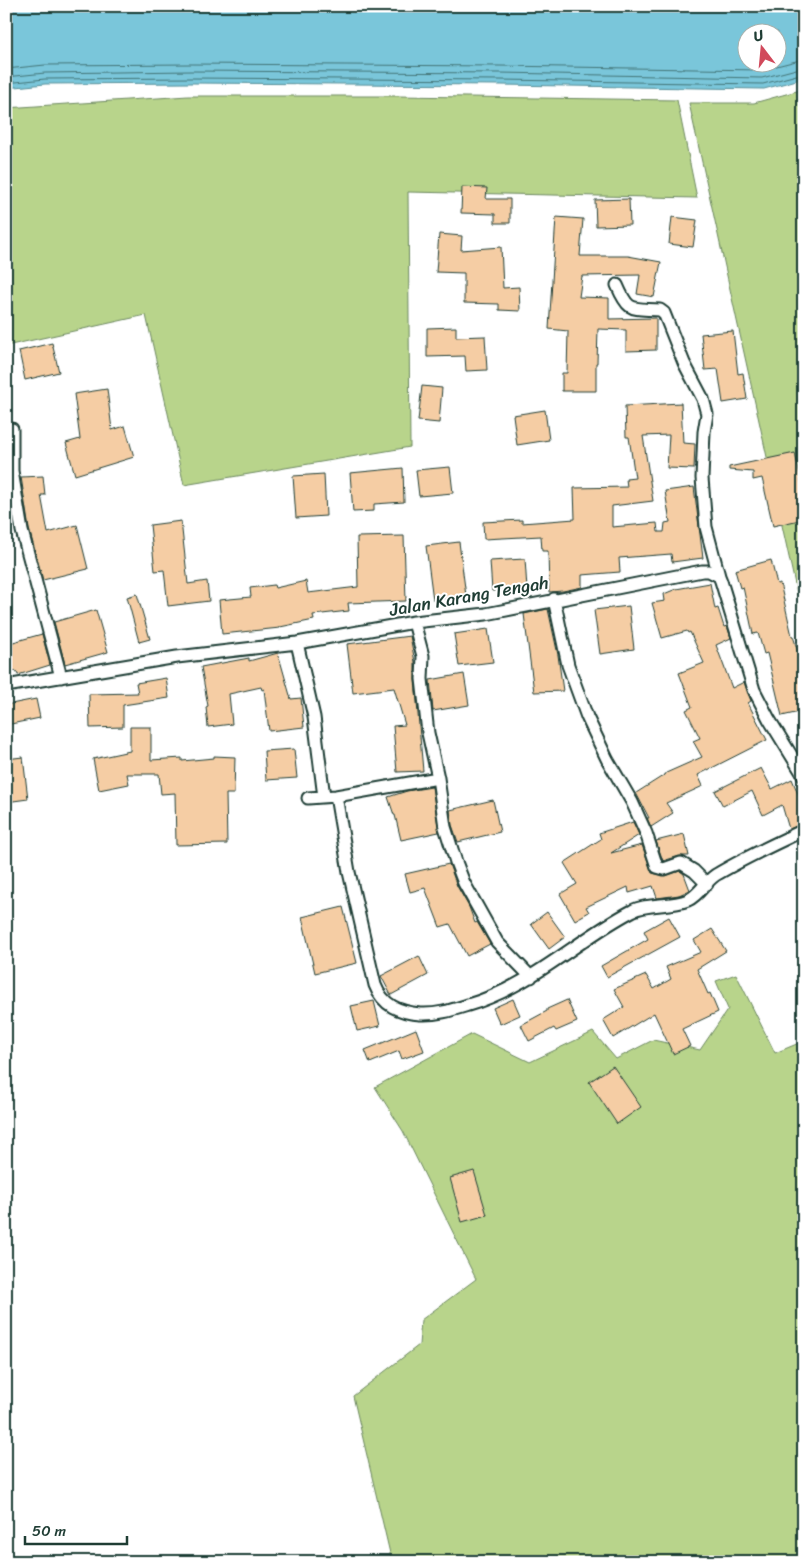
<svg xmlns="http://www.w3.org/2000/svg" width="810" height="1568" viewBox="0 0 810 1568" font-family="Sriracha,sans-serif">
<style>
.green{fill:#b8d48b;stroke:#6c8860}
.water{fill:#7ac6da;stroke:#568f98;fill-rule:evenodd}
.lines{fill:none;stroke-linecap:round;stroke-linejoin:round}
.shore{stroke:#437476;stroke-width:1}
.building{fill:#f5cda4;stroke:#1f3d34}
.street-casing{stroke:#1f3d34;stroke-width:15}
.street{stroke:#fff;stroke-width:11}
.labels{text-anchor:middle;stroke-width:4;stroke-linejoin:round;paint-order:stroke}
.street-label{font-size:18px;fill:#1f3d34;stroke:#fff}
</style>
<rect width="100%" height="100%" fill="#fff"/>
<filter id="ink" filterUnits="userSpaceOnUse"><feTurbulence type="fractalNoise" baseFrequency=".02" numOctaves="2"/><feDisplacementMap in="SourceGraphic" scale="10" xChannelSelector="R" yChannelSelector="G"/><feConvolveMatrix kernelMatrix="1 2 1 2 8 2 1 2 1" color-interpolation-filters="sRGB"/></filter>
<g filter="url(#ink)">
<path class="green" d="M804 89V607H800L689 103H754Z
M188 96H397L677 100 697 198 408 192 410 447 184 485 146 315 6 346V108Z
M736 974 775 1053 804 1041V1562H392L353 1396 419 1345 421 1320 476 1279 403 1131 375 1087 472 1034 530 1062 593 1032 616 1059 653 1040 700 1050 728 1009 716 981Z"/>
<path class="water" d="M6 6H804V78L764 89 500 85 191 83 45 84 6 88ZM748 32H778V62H748Z"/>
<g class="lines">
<path class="shore" d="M6 69 45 65 191 64 500 66 761 70 804 59
M6 77 45 73 191 71 500 73 762 78 804 67
M6 83 45 79 191 78 500 80 763 84 804 73"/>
</g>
<path class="building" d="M462 187 487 188 486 199H510V223H495V214L461 213Z
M629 199 630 225 596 226 595 200Z
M556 217 583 219 580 256H628L661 262 654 297 637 294 640 275 582 276 579 297 609 298V319L656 318V350L626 351V330L598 329 597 363H596V391H562V373H567L568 331 549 329Z
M672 217 697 220 693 247 669 244Z
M439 234 462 236 461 250 501 247 503 288 519 287 520 311 499 310V304L464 303V273L436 272Z
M456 327V337L485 336 487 370 466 371 465 356 427 357V328Z
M733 331 738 374 743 373 747 399 723 403 718 369 705 370 701 334Z
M52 343 59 372 25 380 19 351Z
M422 386 442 388 439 423 418 421Z
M107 389 112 430 125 426 134 457 75 475 66 443 80 439 74 394Z
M681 403 683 443 695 444 694 469 667 468 669 435 643 436 653 501 612 506V527L657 523 658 532H664L665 523 670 522 665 491 694 487 703 558 672 562 671 554 619 558 620 572 582 575V587L563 591 549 592 548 551H542L541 536 484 539 483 522 522 520V523L575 519 574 488 627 487 626 479 635 478 629 437H626L625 406Z
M545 410 549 440 517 445 513 415Z
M795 453 804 495V519L773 526 762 478 753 480V472L729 470V467Z
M450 467 453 493 419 496 416 470Z
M403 468 404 502 374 504V511L353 512 350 473Z
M324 474 326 516 296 518 293 476Z
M43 476 45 495H41L48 533 77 525 88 569 43 580 29 529 21 477Z
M181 521 188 584 207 581 209 601 168 606 164 570 155 571 150 525Z
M404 536 406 601 348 603 349 611 313 615 314 620 280 627V628L222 634 219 600 251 597 250 588 274 585 275 588 306 581 308 593 358 587 357 537Z
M459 542 466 596 433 600 426 546Z
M525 559 527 589 492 591 490 561Z
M771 560 777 584 780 583 792 636H793L801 661H804V711L782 716 767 653 764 654 758 633 753 634 743 587 740 588 735 570Z
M710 583 715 609 718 608 724 627 727 626 731 638 716 645 732 688 744 682 751 701 748 703 767 740 698 775 703 786 666 803 673 813 651 827 647 818H649L636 793 666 774V773L702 757 693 741 700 738 686 710 692 707 679 673 704 663 690 632 688 633 687 631 662 638 652 603 665 601 664 594 676 589Z
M137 594 150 639 139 642 127 597Z
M629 606 634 649 600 654 594 610Z
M548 609 558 655 563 691 534 692 524 614Z
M96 610 108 652 65 664 54 622Z
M488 629 493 662 459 666 454 634Z
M42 634 50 665 18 675 16 671 6 674V644Z
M410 636 415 662V680L423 771 397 772 393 726 405 725 394 688 353 693 347 644Z
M278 653 291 699 301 698 304 727 269 731 264 689 262 690 261 687 229 694 232 724 208 727 206 707 208 706 201 667 249 658V661Z
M464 674 469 705 433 711 430 680Z
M166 678 169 698 123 705V727L90 728 89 694 138 693 136 683Z
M36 699 40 718 6 725V705Z
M130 727H151V760L182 758V761L214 758V756L235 757 234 794H226L227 844 176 845 175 793 161 794 159 774H127L129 784 99 790 93 759 130 751Z
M294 749 297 778 266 780 264 751Z
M23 757 28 799 6 802V759Z
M761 768 772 789 792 779 804 808V823L789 829 782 805 763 815 752 791 723 806 715 791Z
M432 787 439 832 401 840 395 815H394L388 797 407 791Z
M493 800 500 832 458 842 452 825 450 810Z
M633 822 639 835 611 853 642 845 652 873 666 876 680 871 684 874 690 890 679 895 657 898 653 886 629 893 628 887 586 907 589 912 575 920 560 894 577 884 564 863 601 839 599 833Z
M684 834 689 856H679L663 861 656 841Z
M449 864 457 886 469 907 475 923 477 922 490 944 467 956 450 924 440 927 425 888 410 892 405 874Z
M343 907 357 963 315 973 302 917Z
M547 912 565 937 549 949 531 924Z
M669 917 680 937 607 977 601 966 648 939 644 931Z
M712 929 726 951 697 969 708 994 710 993 718 1012 682 1029 690 1046 673 1054 654 1013 613 1038 603 1020 624 1007 614 989 646 975 654 989 671 979 666 967 701 952 694 940Z
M419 956 428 975 391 995 381 976Z
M513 999 520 1015 500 1024 493 1008Z
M567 1000 577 1022 556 1031 554 1028 529 1041 521 1025 547 1011V1009Z
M374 1001 380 1026 357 1031 351 1006Z
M416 1029 424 1051 402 1059 399 1051 370 1063 365 1050Z
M613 1066 641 1107 617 1124 589 1082Z
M474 1171 487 1215 462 1222 450 1178Z"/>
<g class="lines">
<defs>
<path id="street" d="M617 285C629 313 631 308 660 310L664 313 684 363 703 399 707 414 704 432 702 478 706 527 719 576
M12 429V471L22 531 61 677
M554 599 568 665 587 717 607 759 632 802 646 833 657 867 664 869 681 863 694 871 707 884
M414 622 423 656 422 679 428 733 438 778 445 827 456 862 464 883 497 942 531 977
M297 643 314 717 324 797
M6 686 177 657 297 643 414 622 486 614 702 571H709L719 576 721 581 754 690 769 719 804 776
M336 796 349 872 375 985C383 1006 399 1012 420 1014 437 1015 452 1010 468 1005 532 986 575 941 632 911 646 903 671 907 688 900 701 894 706 879 719 873 746 857 775 844 804 830
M308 798 336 796 438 778"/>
</defs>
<use href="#street" class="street-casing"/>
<use href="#street" class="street"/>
</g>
</g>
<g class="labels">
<g class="street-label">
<text transform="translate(469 596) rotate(-10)" y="6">Jalan Karang Tengah</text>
</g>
</g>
<rect width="810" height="1568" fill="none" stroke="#fff" stroke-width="25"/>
<rect x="12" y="12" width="785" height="1543" fill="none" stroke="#1f3d34" stroke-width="2" filter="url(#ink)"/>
<g transform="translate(762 48) rotate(344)"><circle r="24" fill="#ffffff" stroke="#a5b1ae"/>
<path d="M0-4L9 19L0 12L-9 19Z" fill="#d1495b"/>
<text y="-8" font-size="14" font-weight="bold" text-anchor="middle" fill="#1f3d34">U</text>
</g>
<path d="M25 1536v8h102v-8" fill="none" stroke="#1f3d34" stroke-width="2.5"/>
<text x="32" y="1536" font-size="15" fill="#1f3d34" stroke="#ffffff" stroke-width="4" paint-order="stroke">50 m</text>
</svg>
